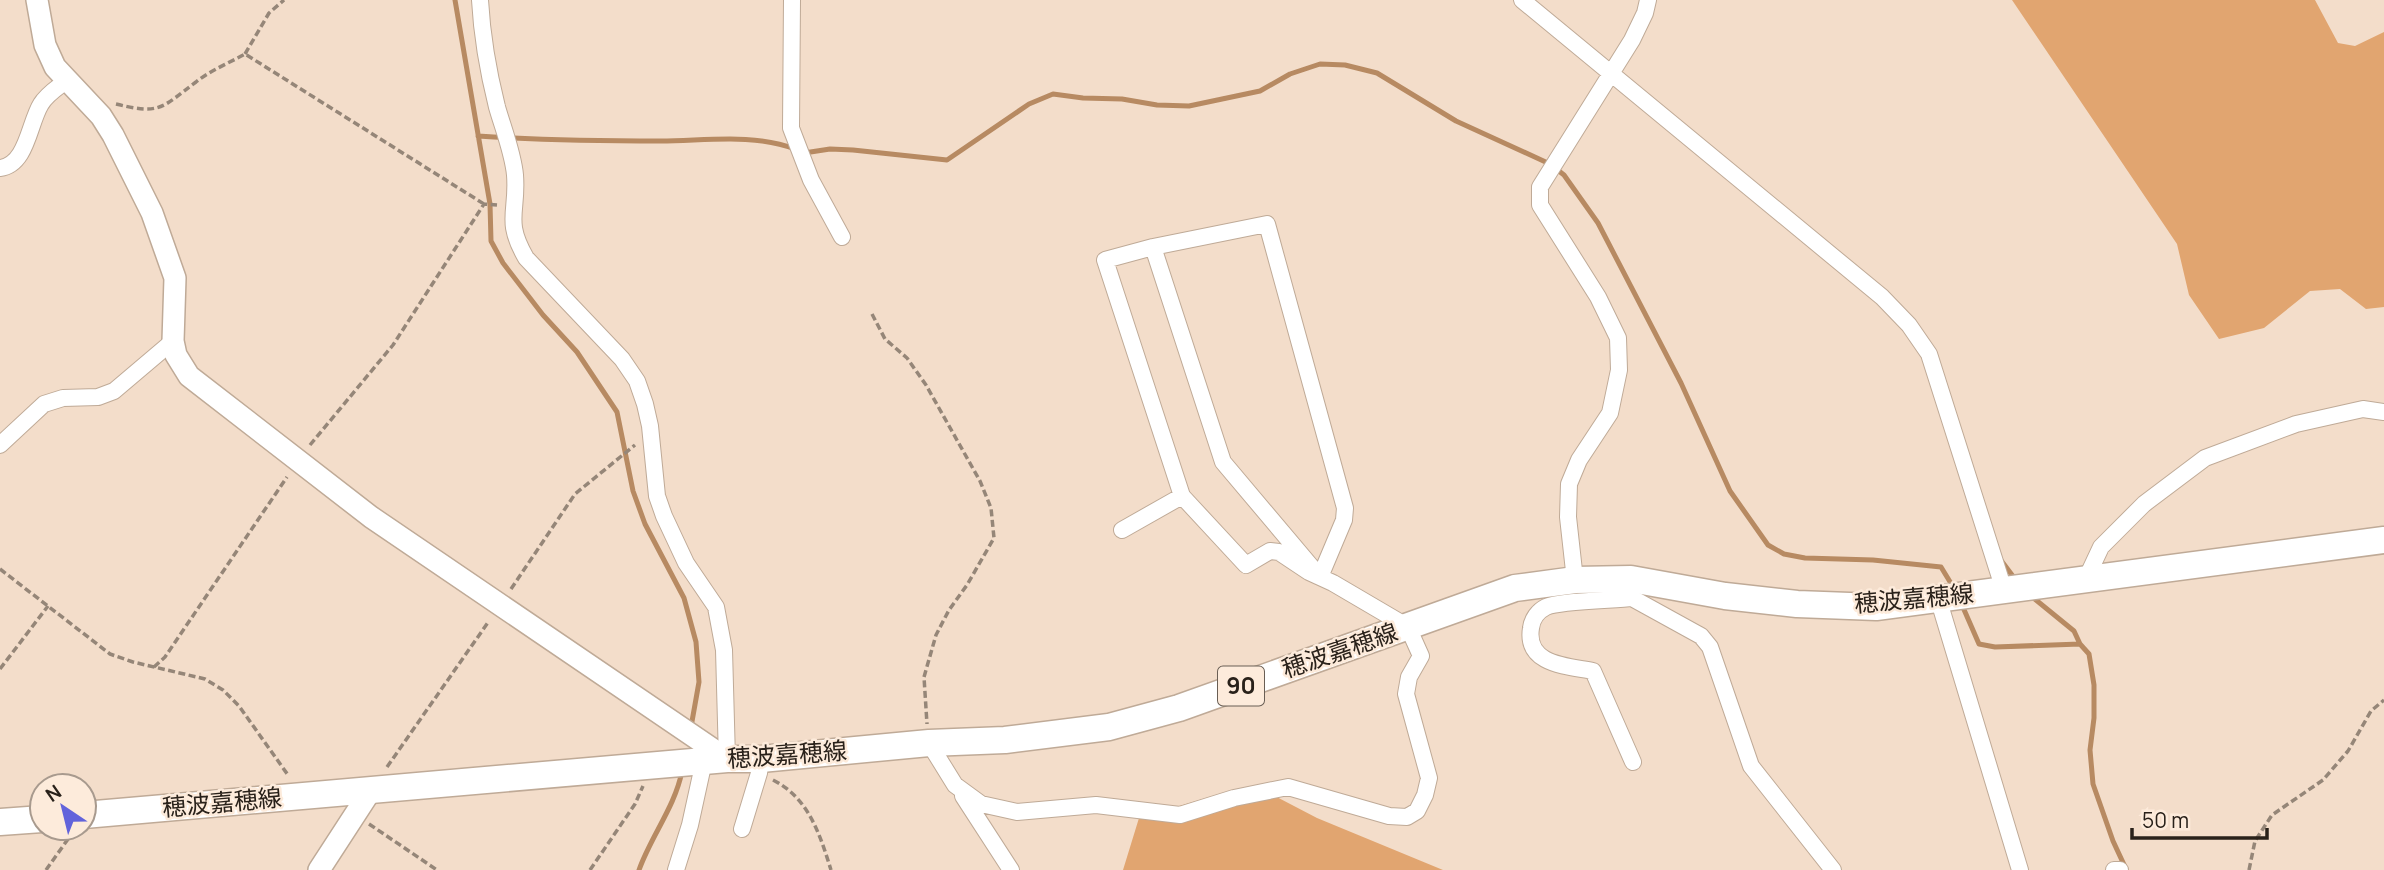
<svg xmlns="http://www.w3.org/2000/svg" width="2384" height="870" viewBox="0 0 2384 870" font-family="Manrope,'Noto Sans JP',sans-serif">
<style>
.forest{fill:#e1a570}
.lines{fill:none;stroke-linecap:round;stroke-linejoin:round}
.stream{stroke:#b78a62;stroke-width:5}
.minor-casing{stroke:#bfaa97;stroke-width:18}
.tertiary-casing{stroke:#bfaa97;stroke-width:24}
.primary-casing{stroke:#bfaa97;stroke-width:29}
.path{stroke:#958678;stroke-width:3.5;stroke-dasharray:7 3.5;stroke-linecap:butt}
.minor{stroke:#fff;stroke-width:16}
.tertiary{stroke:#fff;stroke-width:21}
.primary{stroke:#fff;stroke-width:26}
.labels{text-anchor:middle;stroke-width:5;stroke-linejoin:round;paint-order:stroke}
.shield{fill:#fdebdb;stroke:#695e54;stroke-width:2}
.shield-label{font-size:23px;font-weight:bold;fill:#29211a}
.street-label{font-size:24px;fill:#29211a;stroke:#fdebdb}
</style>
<rect width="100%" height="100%" fill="#f3ddca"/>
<path class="forest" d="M2012 0H2315L2338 43 2355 46 2384 32V307L2366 309 2340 289 2310 291 2264 328 2219 339 2189 295 2177 244Z
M1267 792 1317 818 1443 870H1123L1139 818 1223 793Z"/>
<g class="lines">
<path class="stream" d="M455 0 490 204 491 241 503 263 543 315 577 352 617 412 633 491 645 524 684 598 696 642 699 682 691 727
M478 136C539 140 600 141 661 141 704 141 754 133 795 149
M804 153 830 149 853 150 947 160 1029 104 1053 94 1083 98 1122 99 1157 105 1189 106 1260 91 1290 74 1320 64 1345 65 1377 73 1456 121 1550 164 1564 175 1598 223 1681 383 1730 491 1768 545 1784 554 1805 558 1873 560 1941 567 1955 590
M2000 559 2015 579
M2031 596 2074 631 2080 644 2089 654 2094 685V718L2090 750 2093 784 2113 841 2126 869
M1962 605 1979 644 1995 647 2080 644
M639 870C651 836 675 807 682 771"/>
<defs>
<path id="minor" d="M480 0C482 37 488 71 497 107 503 128 513 153 515 175 518 213 504 220 526 258L622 359 637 381 645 404 650 426 657 496 664 516 686 563 716 607 724 650 727 759
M792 0 791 128 811 180 842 237
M1522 0 1882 297 1909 325 1929 354 2004 590
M0 168C27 165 29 123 41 104 47 94 57 88 66 81
M0 445 44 404 63 398 98 397 114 391 173 341
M1122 530 1182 496
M1631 579 1632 598 1701 636 1710 647 1751 766 1833 870
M2086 579 2101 547 2144 504 2205 458 2296 424 2363 409 2384 412
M1575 580 1568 517 1569 484 1579 460 1610 413 1619 370 1618 338 1598 297 1540 205V187L1632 40 1645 13 1648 0
M1632 598C1615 600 1558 601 1546 607 1538 611 1532 619 1531 628 1525 665 1567 666 1593 671L1633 762
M1938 598 2020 870
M929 743 955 785 981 804 1017 812 1096 805 1180 815 1234 798 1288 787 1389 816 1407 817 1417 811 1425 795 1429 778 1406 694 1409 677 1421 656 1408 627 1333 583 1309 572 1279 552 1270 551 1246 565 1182 496 1105 260 1153 247 1267 224 1345 508 1344 520 1320 577 1223 462 1153 247
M963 796 1011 870
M742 829 759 773 761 759
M676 870 690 825 704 761
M2114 870H2120"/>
<path id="tertiary" d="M37 0 45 45 55 67 101 116 113 135 152 213 175 278 173 341 176 355 189 376 371 517 727 759
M319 870 371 790"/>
<path id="primary" d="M84 815 727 759H761L929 743 1005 740 1109 727 1179 708 1515 588 1575 580 1631 579 1725 596 1797 604 1876 607 2384 540
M0 822 42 819"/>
</defs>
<use href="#minor" class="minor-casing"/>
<use href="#tertiary" class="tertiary-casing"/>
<use href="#primary" class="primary-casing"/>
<path class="path" d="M245 54 269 13 284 0
M116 104C161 115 161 108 196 82 211 70 229 63 245 54L484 204
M872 314 885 339 907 358 926 385 980 481 991 508 994 538 967 585 949 610 936 635 924 677 927 724
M310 445 393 345 484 204 497 205
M0 569 110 654 133 662 205 679 223 690 239 706 288 775
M511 589 575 494 635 445
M154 667 165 657 287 477
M0 669 48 606
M387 767 489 621
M773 780C809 798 820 835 831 870
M369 824 437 870
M46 870 73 832
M590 870 635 804 643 786
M2249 870 2255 841 2272 815 2323 780 2348 751 2371 711 2384 700"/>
<use href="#minor" class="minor"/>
<use href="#tertiary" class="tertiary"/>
<use href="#primary" class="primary"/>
</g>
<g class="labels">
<rect class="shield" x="1218" y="666.5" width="46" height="39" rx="5"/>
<g class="shield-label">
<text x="1241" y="694">90</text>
</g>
<g class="street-label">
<text transform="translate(1914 599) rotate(-5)" y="8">穂波嘉穂線</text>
<text transform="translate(1340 651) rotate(-19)" y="8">穂波嘉穂線</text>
<text transform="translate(787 755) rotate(-4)" y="8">穂波嘉穂線</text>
<text transform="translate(222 803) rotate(-5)" y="8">穂波嘉穂線</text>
</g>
</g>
<g transform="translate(63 807) rotate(325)"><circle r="33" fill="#fdebdb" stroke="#a89a8e" stroke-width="2"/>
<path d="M0-5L12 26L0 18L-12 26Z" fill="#6263db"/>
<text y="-10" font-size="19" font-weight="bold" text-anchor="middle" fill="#29211a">N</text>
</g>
<path d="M2132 828v10h135v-10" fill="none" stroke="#29211a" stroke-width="3.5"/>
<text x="2142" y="828" font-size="21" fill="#29211a" stroke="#fdebdb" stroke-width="5" paint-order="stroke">50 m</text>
</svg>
